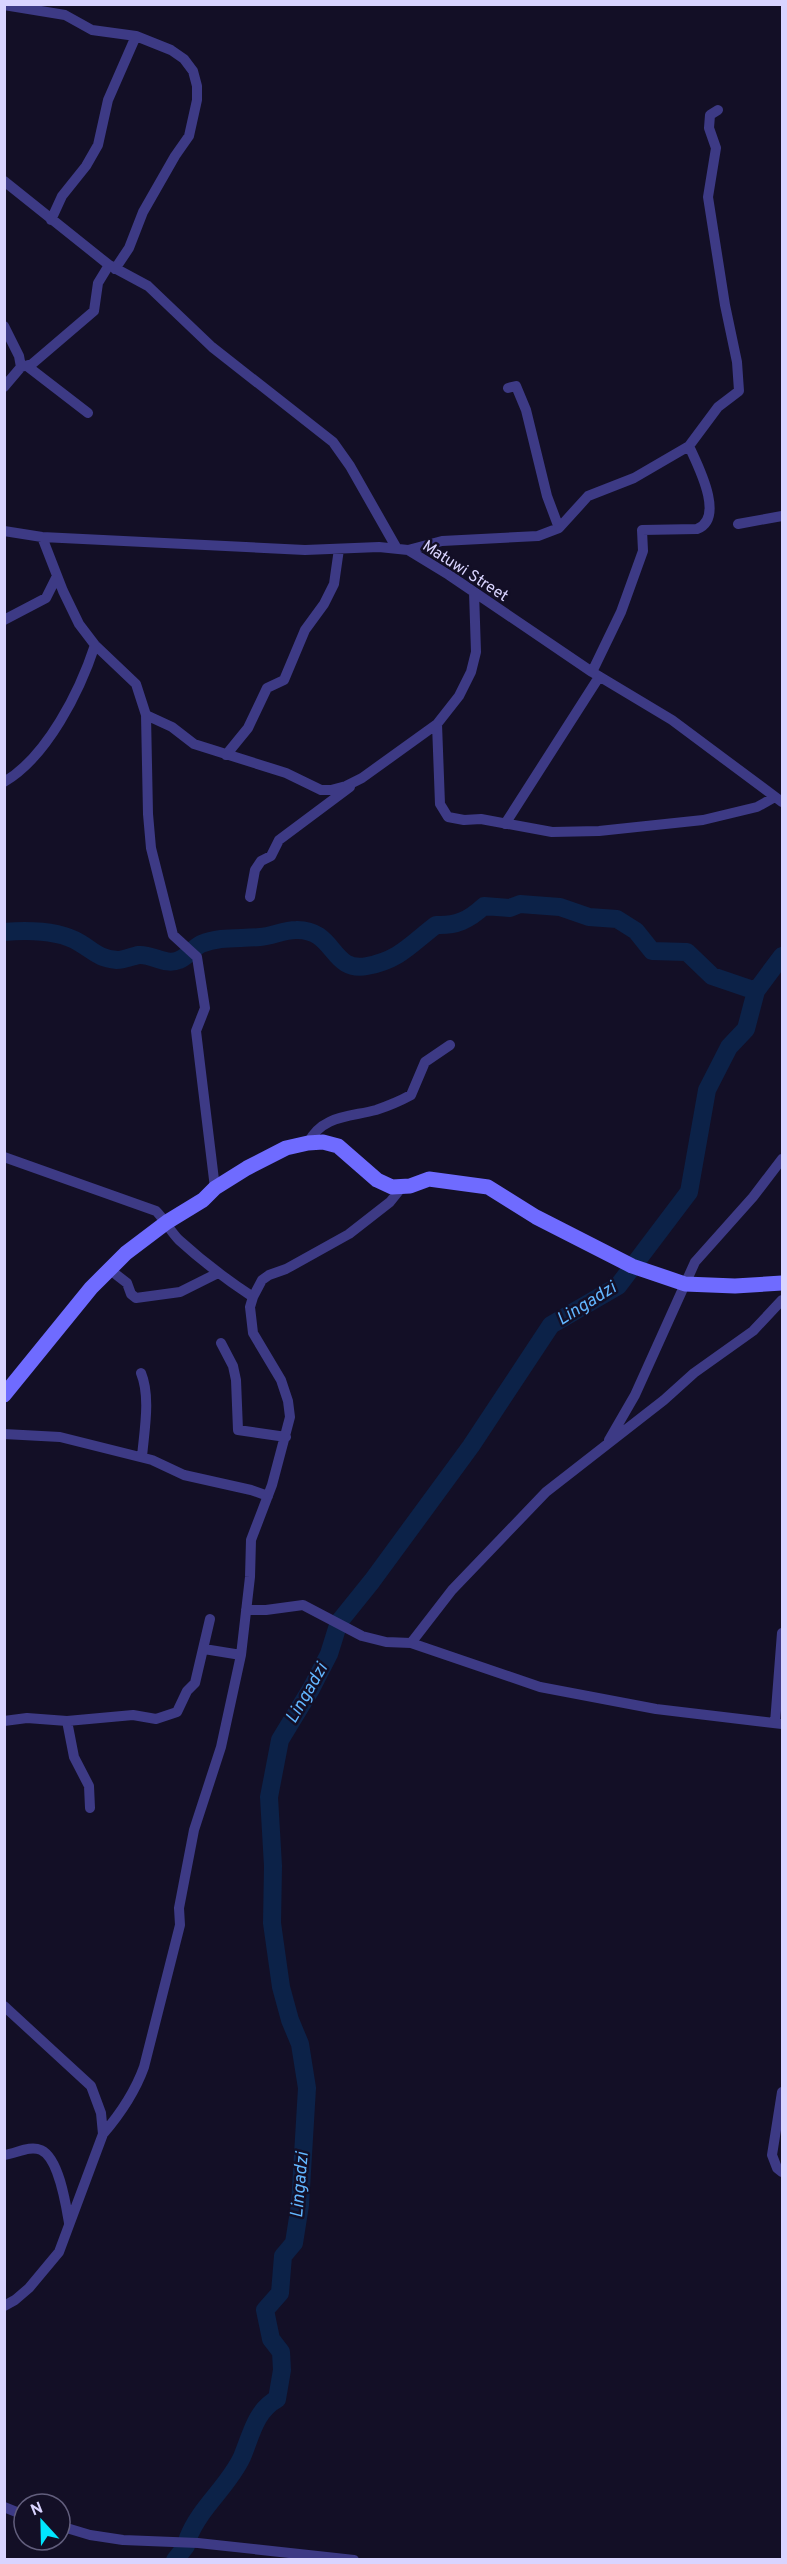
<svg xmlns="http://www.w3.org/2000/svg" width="787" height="2564" viewBox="0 0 787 2564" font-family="Overpass,sans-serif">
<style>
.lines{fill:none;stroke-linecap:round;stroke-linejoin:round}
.river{stroke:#0c2248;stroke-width:18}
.street{stroke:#3d3a85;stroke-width:10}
.secondary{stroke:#6f6bff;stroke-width:15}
.labels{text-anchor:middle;stroke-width:5;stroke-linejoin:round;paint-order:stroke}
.street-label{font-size:16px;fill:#d9d4ff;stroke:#130f26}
.water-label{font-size:18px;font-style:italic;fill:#62b6ff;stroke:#130f26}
</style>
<rect width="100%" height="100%" fill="#130f26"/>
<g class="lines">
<path class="river" d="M4 932C29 930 59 930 80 943 95 952 98 958 117 960 124 960 132 956 139 955 153 954 165 966 179 960 187 957 193 948 201 944 220 936 240 939 260 937 272 936 284 930 296 930 336 929 330 973 367 966 400 960 412 943 436 925 456 926 469 920 484 906L510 908 520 904 560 907 589 917 617 919 636 931 652 951 687 952 712 976 756 991
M188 2538C200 2507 228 2487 242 2457 251 2436 255 2411 277 2399L282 2370 281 2352 271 2339 265 2310 280 2293 283 2256 294 2243 300 2205 307 2088 300 2044 290 2020 281 1987 272 1923 273 1866 269 1797 280 1740 311 1689 329 1654 339 1622 372 1581 471 1446 551 1325 618 1286 689 1192 707 1090 729 1047 746 1029 756 991 782 956
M175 2560 186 2546"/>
<path class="street" d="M4 5 65 15 92 30 136 36 171 50 184 59 193 71 197 86V100L189 136 175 156 143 212 129 248 115 269
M4 181 109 265 148 286 212 347 333 442 350 466 396 547
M51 220 62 196 86 166 98 145 108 100 136 36
M4 326 19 356 21 367 4 387
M27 366 88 413
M21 367 32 364 94 311 98 283 109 265
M508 388 516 386 526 410 547 496 559 528
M738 524 782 516
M4 531 42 537 305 550 379 547 408 550 449 575 592 672 672 720 782 802
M42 537 63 591 79 624 95 645 136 684 146 715 148 814 151 848 173 935 197 957 205 1008 196 1031 215 1188
M408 550 442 541 538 536 559 528 588 496 634 478 689 446 718 407 739 391 737 362 725 305 708 197 716 148 709 128 710 115 718 110
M4 620 46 598 57 576
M592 672 621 612 643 551 642 530 697 529C726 518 697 464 689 446
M146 715 172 727 194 744 286 773 321 790H331L346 786 362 778 437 724 459 696 471 672 476 652 474 592
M437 724 440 804 448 817 464 820 481 819 552 832 599 831 703 820 757 807 775 797
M226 755 248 728 267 688 284 680 305 630 324 604 334 584 339 549
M4 782C47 757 80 691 95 645
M505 824 599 677
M250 897 255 870 261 861 271 856 279 840 350 787
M308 1143C322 1115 350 1117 376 1110 388 1106 400 1101 411 1095L425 1062 450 1045
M4 1157 156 1211C165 1220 170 1231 179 1240 202 1261 227 1280 253 1297
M109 1269 127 1283 131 1294 136 1298 180 1292 218 1273
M221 1343 233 1366 236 1380 238 1430 286 1437
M141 1373C151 1397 144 1432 142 1457
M4 1434 60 1437 152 1460 184 1475 251 1490 268 1496
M609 1440 635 1395 695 1262 753 1197 782 1159
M246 1610H266L303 1605 362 1636 386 1642 411 1643 540 1687 656 1709 782 1724
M411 1643 452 1590 546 1492 664 1400 694 1373 753 1331 782 1300
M204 1649 241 1655
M4 1721 27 1718 67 1721 133 1715 156 1719 177 1712 187 1691 195 1683 210 1619
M67 1721 74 1757 89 1786 90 1808
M775 1723 782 1633
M4 2006 91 2086 101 2113 103 2134 59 2252 29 2288 15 2300 4 2306
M782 2092 772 2155 777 2168 782 2172
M103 2134C121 2113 135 2092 144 2067L180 1925 179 1908 194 1830 221 1747 241 1655 250 1577 251 1540 272 1485 290 1417 288 1401 281 1380 253 1333 250 1307 253 1297 262 1280 269 1275 286 1269 349 1234 390 1202 402 1187
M4 2155C16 2154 29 2145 41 2150 59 2158 66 2205 69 2223
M4 2507 24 2515
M60 2526 90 2535 123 2540 198 2543 354 2560"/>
<path class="secondary" d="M4 1395 91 1288 126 1253 167 1222 203 1200 215 1188 247 1168 286 1148 308 1143 323 1142 338 1146 377 1180 392 1187 410 1186 429 1179 488 1187 536 1217 632 1266 685 1284 735 1286 782 1283"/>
</g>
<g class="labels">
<g class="street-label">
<text transform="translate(466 570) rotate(33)" y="6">Matuwi Street</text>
</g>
<g class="water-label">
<text transform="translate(586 1303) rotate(-32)" y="6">Lingadzi</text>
<text transform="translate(306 1693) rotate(-60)" y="6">Lingadzi</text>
<text transform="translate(299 2185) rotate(-85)" y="6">Lingadzi</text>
</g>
</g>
<rect width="787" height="2564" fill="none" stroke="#d9d4ff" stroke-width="12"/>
<g transform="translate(42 2522) rotate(338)"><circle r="28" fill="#130f26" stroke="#625e7d" stroke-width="1.5"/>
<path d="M0-4.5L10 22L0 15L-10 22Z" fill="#00e5ff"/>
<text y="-9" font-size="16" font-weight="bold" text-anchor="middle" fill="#d9d4ff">N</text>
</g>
</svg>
